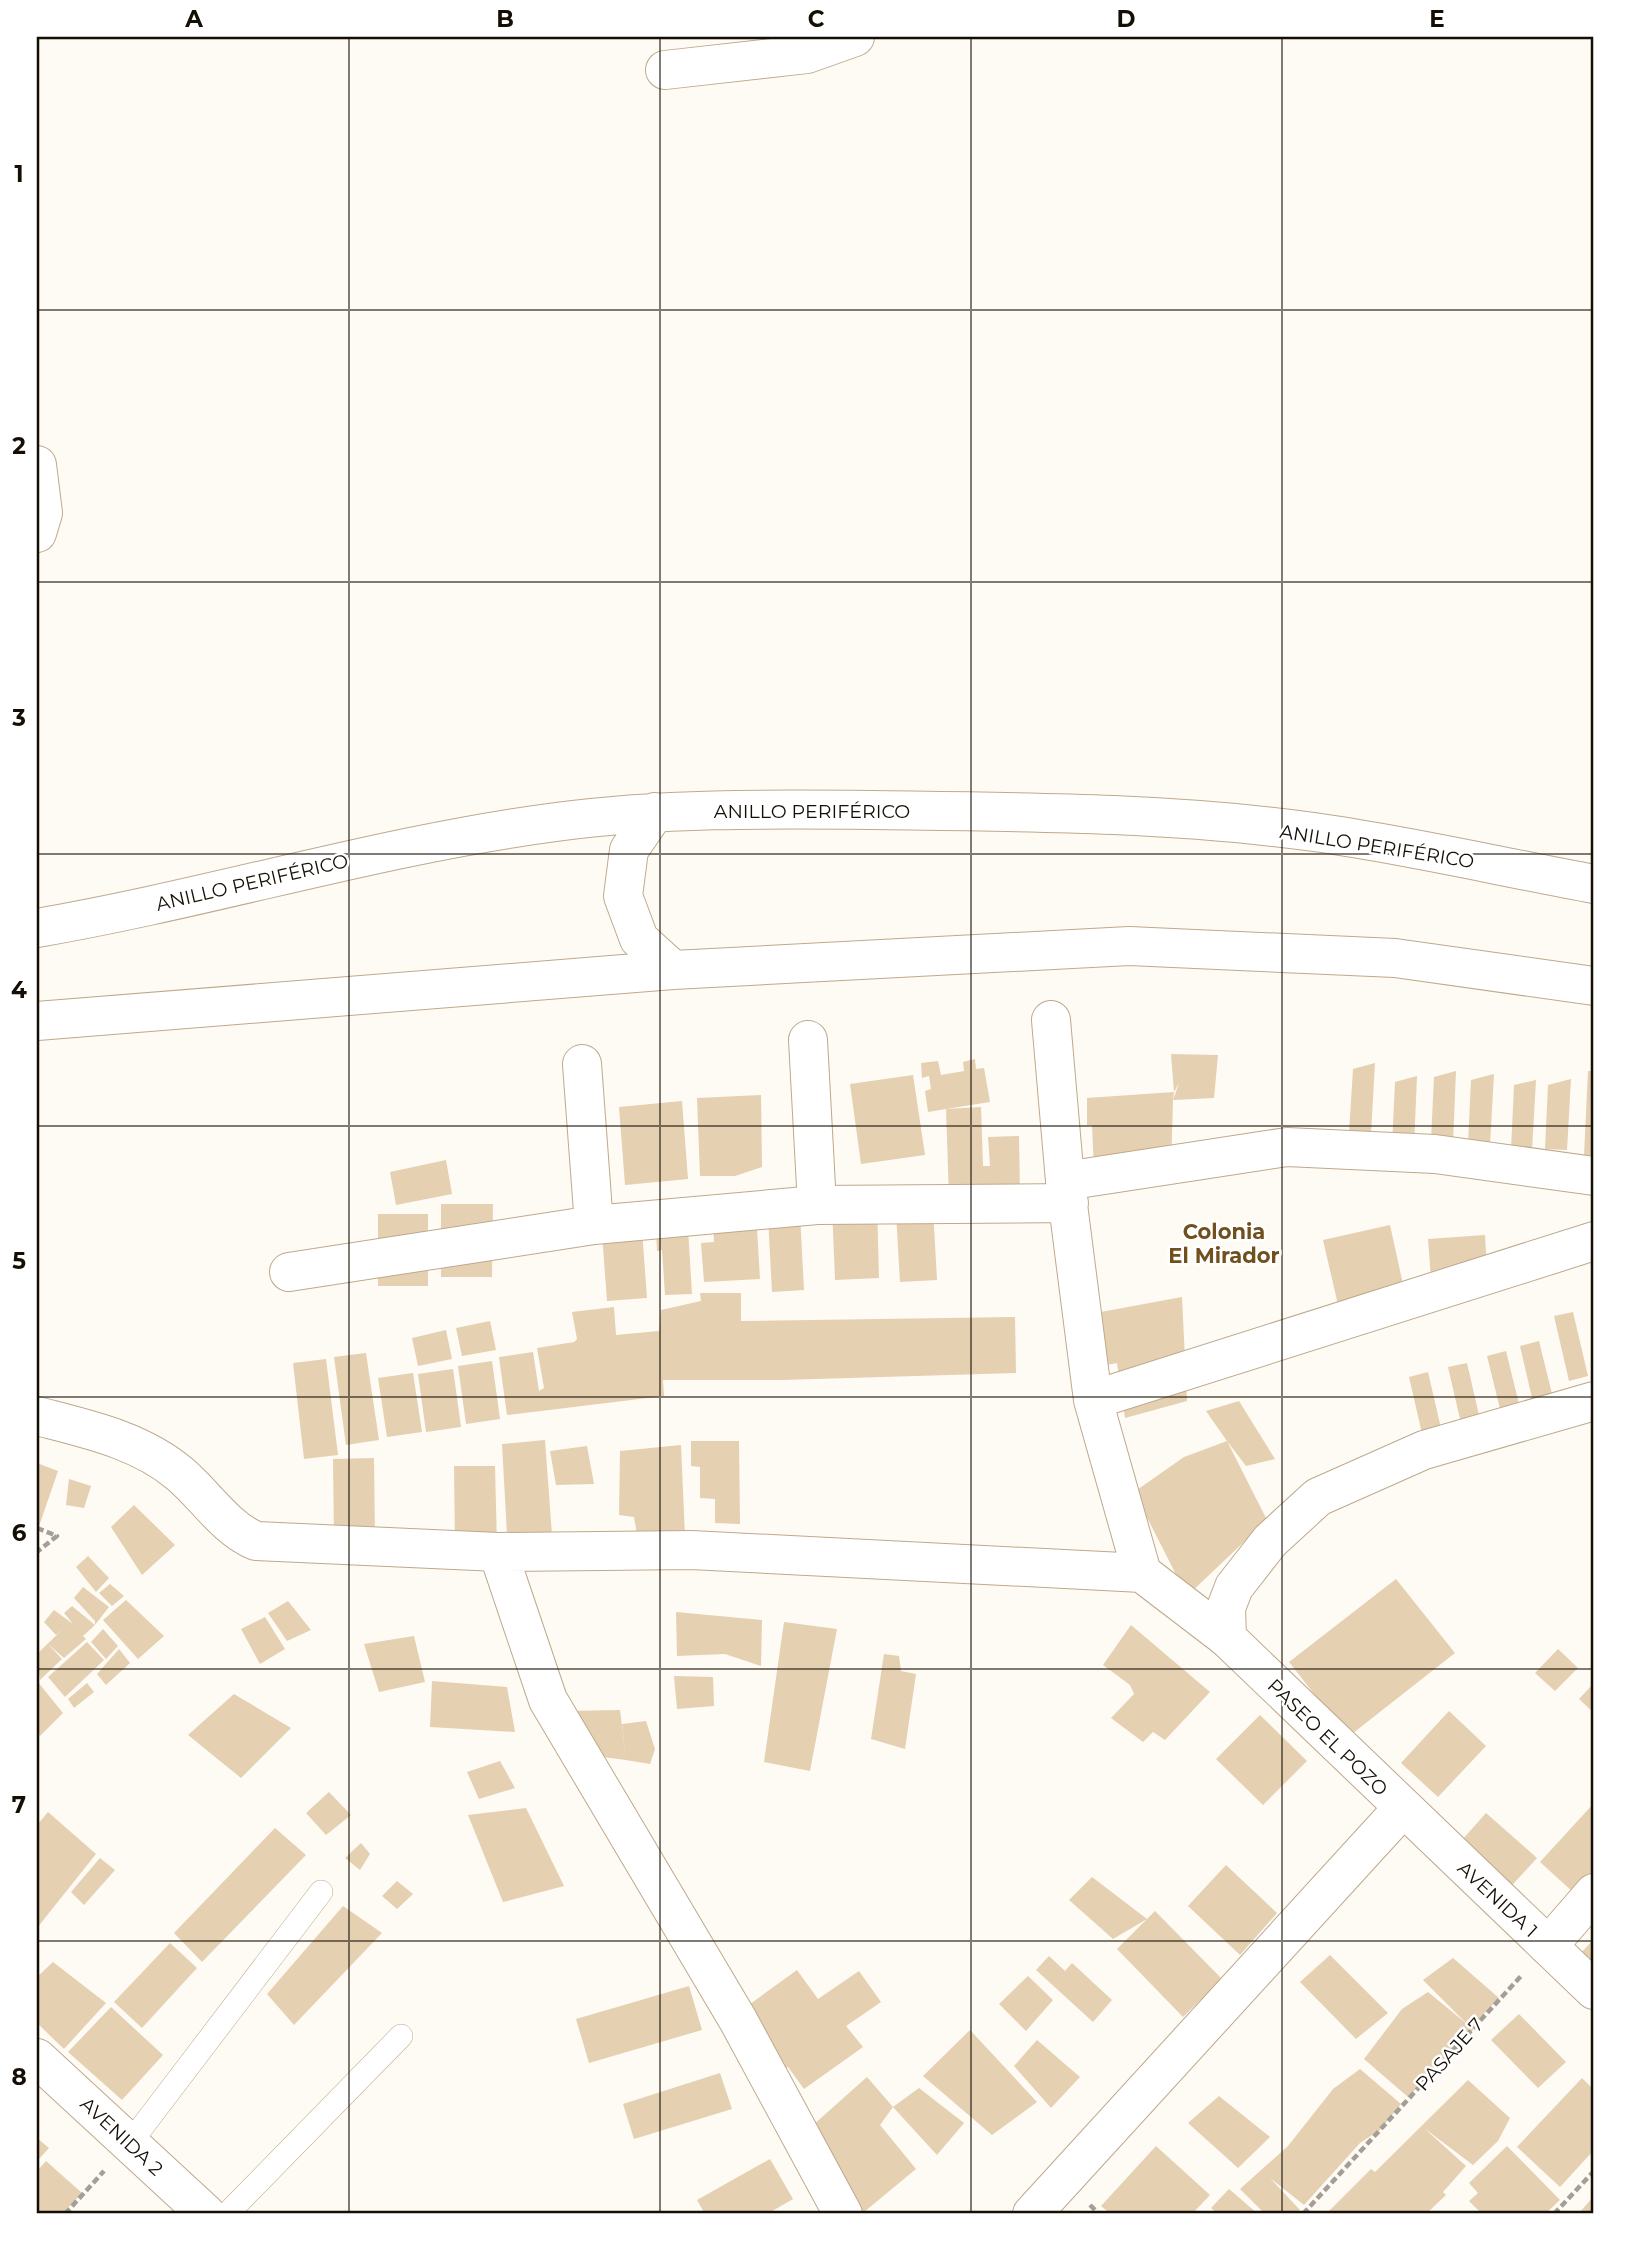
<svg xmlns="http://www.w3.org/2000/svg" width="1631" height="2251" viewBox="0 0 1631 2251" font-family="Montserrat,sans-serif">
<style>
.building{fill:#e5d0b2}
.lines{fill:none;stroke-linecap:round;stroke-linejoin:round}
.lane-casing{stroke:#bea98c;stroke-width:24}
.street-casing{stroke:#bea98c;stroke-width:40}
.secondary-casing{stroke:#bea98c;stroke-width:40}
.highway-casing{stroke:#bea98c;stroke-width:40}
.path{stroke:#a39e96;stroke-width:4.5;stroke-dasharray:7 3.5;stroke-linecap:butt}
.lane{stroke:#fff;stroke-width:23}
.street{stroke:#fff;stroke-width:38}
.secondary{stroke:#fff;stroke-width:38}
.highway{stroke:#fff;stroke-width:38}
.grid{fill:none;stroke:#150e04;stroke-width:2;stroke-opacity:0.55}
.labels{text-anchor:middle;stroke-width:5;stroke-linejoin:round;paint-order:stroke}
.street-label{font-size:19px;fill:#150e04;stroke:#fff}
.neighbourhood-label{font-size:21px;font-weight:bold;fill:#70501c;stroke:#fff}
.neatline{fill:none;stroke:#150e04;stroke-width:2.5}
.grid-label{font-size:23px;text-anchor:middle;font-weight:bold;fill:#150e04}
</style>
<rect width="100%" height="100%" fill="#fefaf4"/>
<path class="building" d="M1171 1054 1218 1055 1214 1098 1173 1100 1171 1168 1094 1170 1092 1125H1087V1098L1174 1092 1173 1100 1179 1083 1174 1092Z
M975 1059 976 1069 984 1068 990 1102 946 1109 981 1107 983 1166H990L988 1137 1019 1136 1020 1195 949 1198 946 1109 928 1112 925 1091 931 1089 929 1076 922 1078 921 1063 938 1061 941 1075 964 1071 963 1062Z
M1375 1063 1371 1134 1349 1133 1353 1069Z
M1456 1071 1453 1142 1431 1140 1434 1077Z
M1588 1071H1594V1156L1584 1155Z
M1494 1074 1490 1145 1468 1144 1471 1080Z
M913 1075 925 1155 861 1164 850 1084Z
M1417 1076 1414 1147 1392 1146 1395 1082Z
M1571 1079 1567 1150 1545 1149 1548 1085Z
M1536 1080 1532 1150H1511L1514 1085Z
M761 1095 762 1167 735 1176H700L697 1098Z
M682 1101 688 1179 625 1185 619 1107Z
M446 1160 452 1194 396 1205 390 1172Z
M441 1204H493L492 1277H441Z
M877 1204 879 1278 835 1280 832 1206Z
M933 1209 937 1280 900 1282 896 1213Z
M756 1212 760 1279 704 1282 701 1243 714 1242 713 1222Z
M378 1214H428V1286H378Z
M800 1214 804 1290 772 1292 768 1216Z
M1390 1225 1408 1307 1342 1322 1323 1240Z
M688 1229 692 1294 665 1295 662 1250 657 1251 656 1230Z
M642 1230 647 1298 607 1301 602 1234Z
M1485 1235 1488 1288 1432 1292 1428 1239Z
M700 1293H741V1321L1015 1317 1016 1373 782 1380H663L664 1396 507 1415 499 1357 533 1352 539 1391 544 1388 537 1348 574 1342 577 1339 572 1312 614 1307 616 1335 659 1331 661 1310 701 1301Z
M1182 1297 1187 1401 1125 1418 1117 1363 1096 1367 1090 1314Z
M1573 1312 1588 1376 1569 1381 1554 1316Z
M490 1321 496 1350 462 1356 456 1328Z
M446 1330 452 1359 418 1366 412 1338Z
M1539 1341 1555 1406 1535 1411 1520 1346Z
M1506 1351 1522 1416 1503 1421 1487 1356Z
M366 1353 379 1440 346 1445 334 1357Z
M326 1359 338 1455 304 1459 293 1363Z
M492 1361 500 1419 466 1424 458 1366Z
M1467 1363 1482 1428 1463 1432 1448 1367Z
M453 1369 461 1427 426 1432 418 1374Z
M1428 1372 1443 1437 1424 1442 1409 1377Z
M413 1373 422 1432 387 1437 378 1378Z
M1239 1401 1275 1459 1246 1466 1227 1441 1267 1520 1187 1596 1134 1492 1184 1457 1227 1441 1206 1411Z
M545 1440 552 1535H507L502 1444Z
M691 1441H739L740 1524 715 1523V1499L700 1498V1467L691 1466Z
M681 1445 685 1536 638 1540 634 1517 619 1515 620 1451Z
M587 1446 594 1484 556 1485 550 1451Z
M374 1458 375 1538 334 1539 333 1459Z
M37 1463 58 1471 37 1532Z
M454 1466H495L497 1546H455Z
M69 1479 91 1486 84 1508 66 1505Z
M134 1505 175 1545 142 1575 111 1527Z
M88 1556 109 1578 96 1592 76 1567Z
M1396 1579 1455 1653 1348 1737 1289 1662Z
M110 1584 124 1596 112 1606 99 1593Z
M83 1587 109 1607 95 1625 83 1636 86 1639 64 1658 48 1644 62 1659 40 1680 37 1654 64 1628 56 1635 44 1622 54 1610 73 1624 64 1613 72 1606 95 1625V1621L74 1598Z
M126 1600 164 1636 138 1659 103 1620Z
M288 1601 311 1630 287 1641 268 1613Z
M676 1612 762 1620 761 1666 725 1654 677 1656Z
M265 1617 285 1649 260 1664 241 1629Z
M784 1622 837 1629 810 1771 764 1762Z
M1131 1625 1210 1692 1165 1740 1153 1732 1143 1742 1111 1718 1134 1694 1130 1685 1103 1665Z
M103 1629 118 1646 106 1659 91 1642Z
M414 1636 425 1682 379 1692 364 1644Z
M87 1642 104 1660 65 1697 48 1677Z
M119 1649 130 1663 106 1685 97 1674Z
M1558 1649 1578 1668 1555 1691 1535 1673Z
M884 1654 899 1656 901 1671 916 1674 905 1749 871 1739Z
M674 1676 713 1677 714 1706 677 1709Z
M37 1681 63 1713 40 1736 37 1732Z
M432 1681 507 1687 515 1732 430 1727Z
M87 1683 94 1692 74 1708 68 1699Z
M1594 1683V1713L1579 1699Z
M234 1694 291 1728 241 1778 188 1735Z
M620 1710 626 1760 587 1755 567 1711Z
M1449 1711 1486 1746 1438 1797 1401 1763Z
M1260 1715 1307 1761 1263 1805 1216 1759Z
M646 1721 655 1749 650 1764 626 1760 622 1724Z
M500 1761 515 1788 479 1799 467 1772Z
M329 1792 351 1815 326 1835 306 1813Z
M1594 1803V1893L1585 1903 1540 1862Z
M526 1808 564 1886 503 1902 468 1815Z
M48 1812 96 1854 37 1928V1825Z
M1486 1813 1537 1858 1505 1893 1455 1848Z
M275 1828 306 1855 202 1962 174 1933Z
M361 1843 370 1854 360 1870 345 1858Z
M100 1858 115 1870 84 1905 71 1892Z
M1226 1865 1277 1913 1240 1955 1188 1906Z
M1092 1877 1147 1919 1155 1911 1222 1979 1183 2017 1117 1949 1147 1919 1113 1939 1069 1900Z
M397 1881 413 1894 397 1909 382 1896Z
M343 1906 382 1933 294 2025 267 1994Z
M1594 1939V1971L1578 1956Z
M170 1943 197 1968 142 2028 114 2002Z
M1330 1955 1388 2013 1356 2039 1300 1982Z
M1049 1956 1065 1971 1072 1963 1112 2000 1093 2022 1036 1970Z
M1453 1958 1499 1998 1471 2027 1474 2029 1408 2097 1364 2059 1402 2009 1428 1992 1467 2024 1423 1980Z
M53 1962 106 2003 64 2049 37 2023V1977Z
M797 1970 818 1999 859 1971 881 2002 846 2026 863 2047 804 2089 788 2067 781 2072 739 2012Z
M1028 1976 1053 2000 1026 2031 999 2004Z
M689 1986 702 2030 589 2063 576 2019Z
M111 2007 163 2055 122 2100 68 2052Z
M1519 2014 1566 2062 1538 2088 1491 2040Z
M970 2030 1037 2102 992 2135 923 2076Z
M1037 2040 1080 2077 1051 2108 1014 2066Z
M1360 2069 1401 2104 1380 2130 1360 2143 1304 2205 1270 2178 1300 2210 1295 2214H1265L1240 2189 1288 2146 1333 2089Z
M720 2073 732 2109 634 2139 623 2104Z
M867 2077 893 2107 880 2125 916 2169 864 2212 803 2134Z
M1582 2078 1594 2090V2150L1560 2187 1517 2147Z
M1468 2080 1510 2118 1498 2141 1473 2165 1424 2128 1466 2166 1443 2192 1446 2195 1426 2214H1326L1371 2169 1375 2172Z
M919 2088 964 2123 937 2155 893 2107Z
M1219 2096 1270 2137 1238 2168 1188 2123Z
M37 2138 49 2148 37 2161Z
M1156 2146 1210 2195 1192 2214H1111L1101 2206Z
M1507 2146 1560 2200 1545 2214H1482L1469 2201 1478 2193 1469 2183Z
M770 2159 793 2199 767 2214H705L697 2200Z
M46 2161 82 2193 62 2214H37V2171Z
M1229 2189 1258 2214H1218L1211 2208Z
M1594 2196V2214H1582L1580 2212Z"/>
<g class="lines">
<defs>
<path id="lane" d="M130 2143 321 1892
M227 2214 401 2036"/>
<path id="street" d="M665 70 807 54 855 37
M37 465 43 513 37 533
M1051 1020 1065 1181
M808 1040 817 1205
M582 1064 594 1225
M289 1272 594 1225 817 1205 1069 1203
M1093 1400 1594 1241
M37 1416C87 1429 140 1440 180 1474 205 1495 225 1528 256 1541L498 1552 691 1550 1142 1573 1227 1638
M498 1552 548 1700 738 2020 843 2214
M1142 1573 1093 1400 1065 1181 1287 1147 1435 1154 1594 1176
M1548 1946 1594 1893
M37 2058 206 2214"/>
<path id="secondary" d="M1594 1401 1424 1450 1318 1497 1270 1541 1234 1587 1226 1608 1227 1638 1594 1990
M1032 2214 1402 1809"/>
<path id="highway" d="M655 812 629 850 623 896 639 939 673 970
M37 928C211 898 380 845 556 822 661 808 766 809 872 810 1019 812 1168 812 1314 832 1408 845 1501 867 1594 884
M37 1021 673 970 1129 946 1395 958 1594 986"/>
</defs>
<use href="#lane" class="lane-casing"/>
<use href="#street" class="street-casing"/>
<use href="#secondary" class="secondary-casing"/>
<use href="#highway" class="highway-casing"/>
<path class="path" d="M37 1528 57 1536 37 1552
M1090 2205 1099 2214
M65 2214 104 2171
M1303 2214 1522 1975
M1554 2214 1594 2171"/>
<use href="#lane" class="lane"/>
<use href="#street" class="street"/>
<use href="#secondary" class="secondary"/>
<use href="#highway" class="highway"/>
</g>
<path class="grid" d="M349 37V2214M660 37V2214M971 37V2214M1282 37V2214M37 310H1594M37 582H1594M37 854H1594M37 1126H1594M37 1397H1594M37 1669H1594M37 1941H1594"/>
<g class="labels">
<g class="street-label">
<text x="812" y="818">ANILLO PERIFÉRICO</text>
<text transform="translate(1377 846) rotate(9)" y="7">ANILLO PERIFÉRICO</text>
<text transform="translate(252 882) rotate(-13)" y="7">ANILLO PERIFÉRICO</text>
<text transform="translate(1328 1737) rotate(44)" y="7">PASEO EL POZO</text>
<text transform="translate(1498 1899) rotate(43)" y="7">AVENIDA 1</text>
<text transform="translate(1449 2054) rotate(-48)" y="7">PASAJE 7</text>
<text transform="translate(122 2136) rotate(43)" y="7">AVENIDA 2</text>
</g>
<g class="neighbourhood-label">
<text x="1224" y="1239">Colonia<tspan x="1224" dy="24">El Mirador</tspan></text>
</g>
</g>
<rect width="1631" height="2251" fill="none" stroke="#ffffff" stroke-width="77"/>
<rect x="38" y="38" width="1554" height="2174" class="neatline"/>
<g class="grid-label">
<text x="194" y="27">A</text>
<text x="505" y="27">B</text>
<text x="816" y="27">C</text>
<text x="1126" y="27">D</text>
<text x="1437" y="27">E</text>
<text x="19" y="182">1</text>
<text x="19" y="454">2</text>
<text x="19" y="726">3</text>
<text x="19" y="998">4</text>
<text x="19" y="1269">5</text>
<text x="19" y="1541">6</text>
<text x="19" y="1813">7</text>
<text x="19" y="2085">8</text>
</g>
</svg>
